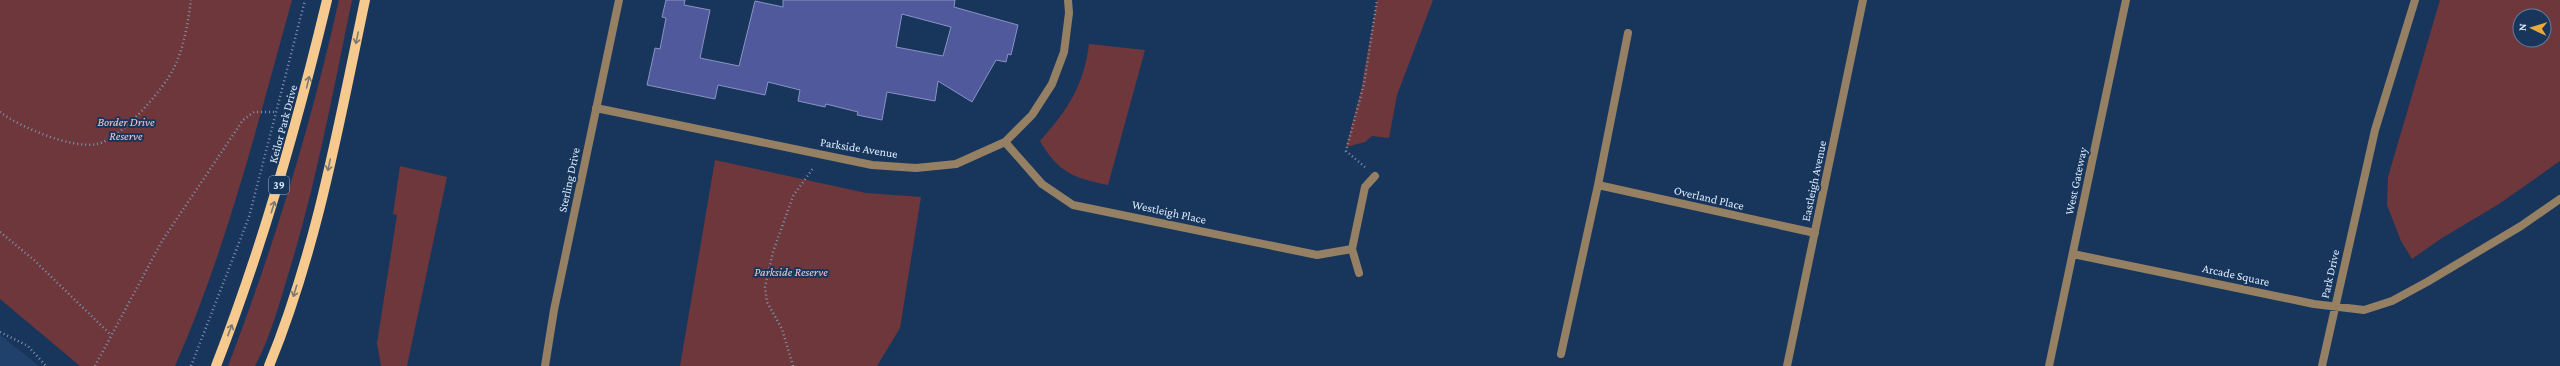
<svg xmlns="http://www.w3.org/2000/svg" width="2560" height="366" viewBox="0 0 2560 366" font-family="'Crimson Pro',serif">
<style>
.built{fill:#1f416c}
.green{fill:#6e373c;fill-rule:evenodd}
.building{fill:#4f599c;stroke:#8993c6;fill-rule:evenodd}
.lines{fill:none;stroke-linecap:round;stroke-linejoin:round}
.path{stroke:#7d93ae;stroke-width:2.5;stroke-dasharray:1 3;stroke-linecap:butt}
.minor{stroke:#958064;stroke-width:8}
.primary{stroke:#f6ca8e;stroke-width:10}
.oneway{stroke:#7c7972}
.labels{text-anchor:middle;stroke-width:4;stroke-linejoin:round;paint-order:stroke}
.shield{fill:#18365b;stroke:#a1b4cc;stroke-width:1}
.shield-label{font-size:11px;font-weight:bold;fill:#dceafd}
.park-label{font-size:12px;font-style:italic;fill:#f8c8ca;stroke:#18365b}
.street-label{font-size:12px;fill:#dceafd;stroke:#18365b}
</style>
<rect width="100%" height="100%" fill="#18365b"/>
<path class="built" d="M0 335 39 366H0Z"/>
<path class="green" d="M0 0H292C258 122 226 251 175 366H80L0 299Z
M339 0H352C333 92 316 185 288 275 279 305 270 338 255 366H228C274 246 311 125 339 0Z
M1377 0H1433L1397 95 1389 138 1372 136 1365 142 1346 147 1361 90Z
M2440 0H2560V161L2499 204 2442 238 2412 259 2401 241 2387 205 2388 177ZM2520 16H2544V40H2520Z
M1089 44 1145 50 1108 185C1073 178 1058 172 1040 141 1068 110 1084 85 1089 44Z
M715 160 866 193 921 197 900 328 877 366H680Z
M400 166 447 177 407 366H381L377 343 397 215 393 214Z"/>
<path class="building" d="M666 0H685L684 5 710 10 700 58 739 66 755 1 783 7V0H955L954 7 1018 25 1011 55 1008 54 1006 62 996 60 972 102 938 81 935 101 887 92 882 120 857 115 858 112 826 104 825 107 798 101 800 90 768 82 765 95 718 85 715 99 647 85 655 48 660 49 666 18 662 17ZM902 14 951 27 943 56 896 47Z"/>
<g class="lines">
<path class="path" d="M0 112C20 127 71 149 97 144 121 139 163 90 174 68 184 47 188 23 191 0
M1365 167 1346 151 1364 84 1377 0
M0 232 34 260 111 335
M0 332 28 346 46 366
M95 366 162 241 243 120 254 112H276
M191 366 249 217 305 0
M793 366 782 329 767 302 765 287 773 252 793 196 814 167"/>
<path class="minor" d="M596 108 872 165 916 168 956 164 1005 142 1032 115 1052 84 1064 52 1069 13 1068 0
M1005 142 1042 184 1073 205 1317 255 1352 249
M1598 185 1815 233
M2073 254 2314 304 2364 310 2392 301 2427 282 2521 226 2560 199
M1359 273 1352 249 1365 187 1375 176
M1561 354 1598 185 1628 33
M545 366 554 310 619 0
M1787 366 1863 0
M2049 366 2126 0
M2322 366 2375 130 2415 0"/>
<path class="primary" d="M216 366C263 246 297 125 327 0
M269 366C317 249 339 123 365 0"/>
</g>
<defs><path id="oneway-shaft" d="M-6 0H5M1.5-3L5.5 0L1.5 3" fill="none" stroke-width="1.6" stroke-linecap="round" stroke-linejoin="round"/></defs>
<g class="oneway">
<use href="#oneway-shaft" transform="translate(357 38) rotate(102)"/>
<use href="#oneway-shaft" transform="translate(308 82) rotate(-77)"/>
<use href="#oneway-shaft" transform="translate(329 165) rotate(102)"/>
<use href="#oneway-shaft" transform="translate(273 207) rotate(-73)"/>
<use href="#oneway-shaft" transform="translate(295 291) rotate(107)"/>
<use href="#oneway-shaft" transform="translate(230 330) rotate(-69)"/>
</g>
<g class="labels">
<rect class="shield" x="269" y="176" width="20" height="18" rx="3"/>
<g class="shield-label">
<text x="279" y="189">39</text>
</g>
<g class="park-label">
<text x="126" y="126">Border Drive<tspan x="126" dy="14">Reserve</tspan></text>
<text x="791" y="276">Parkside Reserve</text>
</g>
<g class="street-label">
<text transform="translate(283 124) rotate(-75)" y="4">Keilor Park Drive</text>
<text transform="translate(859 148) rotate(9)" y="4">Parkside Avenue</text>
<text transform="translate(569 180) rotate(-78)" y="4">Sterling Drive</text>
<text transform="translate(1814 181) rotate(-78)" y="4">Eastleigh Avenue</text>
<text transform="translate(2076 181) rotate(-78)" y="4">West Gateway</text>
<text transform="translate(1709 198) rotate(13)" y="4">Overland Place</text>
<text transform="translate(1169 212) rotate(12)" y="4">Westleigh Place</text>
<text transform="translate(2330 274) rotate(-77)" y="4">Park Drive</text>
<text transform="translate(2236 275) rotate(12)" y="4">Arcade Square</text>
</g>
</g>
<g transform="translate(2532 28) rotate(274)"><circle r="19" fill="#18365b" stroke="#667e9c"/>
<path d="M0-3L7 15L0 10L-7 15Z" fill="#eca93b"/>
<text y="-6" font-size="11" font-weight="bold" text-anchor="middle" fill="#dceafd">N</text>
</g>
</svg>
